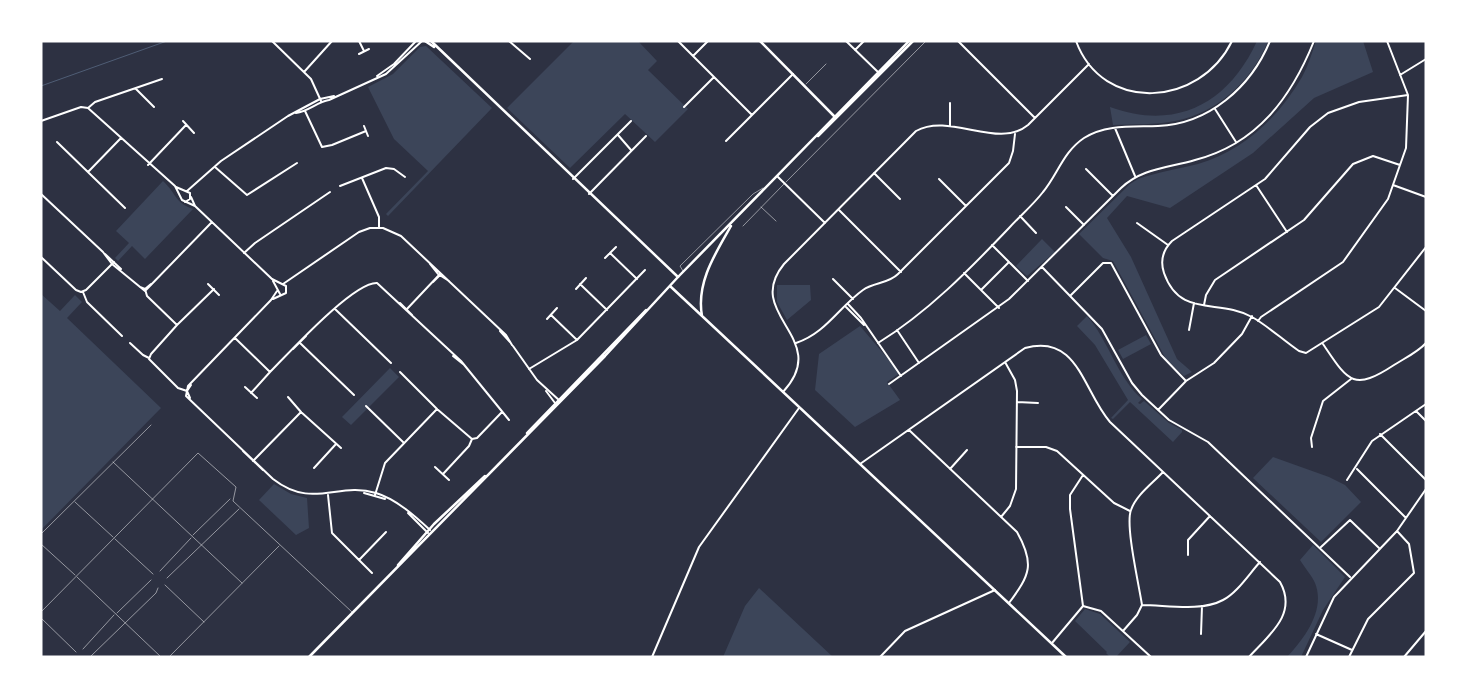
<svg xmlns="http://www.w3.org/2000/svg" width="1467" height="698" viewBox="0 0 1467 698" font-family="Figtree,sans-serif">
<style>
.green{fill:#3c4559}
.lines{fill:none;stroke-linecap:round;stroke-linejoin:round}
.stream{stroke:#4f5d75;stroke-width:1}
.service{stroke:#fff;stroke-width:0.5}
.minor{stroke:#fff;stroke-width:2}
.tertiary{stroke:#fff;stroke-width:2.5}
.secondary{stroke:#fff;stroke-width:2.5}
</style>
<rect width="100%" height="100%" fill="#2d3142"/>
<path class="green" d="M574 41H638L657 61 648 70 688 109 655 142 625 114 570 168 507 108Z
M1257 41H1268C1252 81 1217 113 1175 121 1155 125 1134 124 1113 125L1110 107C1176 131 1228 104 1257 41Z
M1316 41H1363L1373 72 1314 98 1253 153 1170 208 1127 196 1107 218 1131 257 1177 359 1192 372 1184 376 1166 359 1113 261 1103 258 1079 234 1130 184 1138 179C1158 172 1178 169 1198 164 1243 151 1279 117 1302 77 1308 66 1312 53 1316 41Z
M426 46 492 108 388 216 386 214 428 171 394 139 368 87 393 74 420 47Z
M163 181C176 193 175 203 193 209L145 259 132 246 118 261 115 258 129 243 116 231Z
M1042 239 1055 252 1027 276 1016 266Z
M777 285H810L811 300 787 320 777 302Z
M41 294 60 311 75 295 82 302 67 318 161 408 41 530Z
M1087 316C1109 341 1117 377 1142 399L1138 403 1140 404 1144 401 1169 423 1182 430V432L1173 442 1130 402 1113 419 1111 418 1128 400 1095 345 1077 326Z
M860 326 900 373 887 382 900 400 855 427 815 390 819 354Z
M1146 335 1151 344 1123 359 1118 350Z
M390 368 399 377 351 425 342 417Z
M1273 457 1329 477 1345 485 1361 502 1321 542 1253 478Z
M274 484 291 494 307 498 309 528 296 535 259 500Z
M1313 545 1345 577 1323 610 1301 657H1287C1304 639 1326 610 1315 583 1312 576 1305 568 1300 560Z
M759 588 833 657H723L745 606Z
M1085 609 1100 614 1130 642 1116 657H1110L1106 653 1107 652 1075 621Z"/>
<g class="lines">
<path class="stream" d="M41 86 167 41"/>
<path class="service" d="M806 84 826 64
M786 182 926 41
M761 207 776 221
M743 226 784 184
M683 271 680 266 753 194 763 188
M113 462 242 583
M75 502 113 537
M41 534 151 425
M193 535 230 499
M115 539 153 574
M41 544 75 575
M160 571 191 538
M77 577 161 657
M167 578 239 509
M165 585 204 622
M41 612 198 453 236 487 233 501 352 612
M117 613 151 580
M41 618 76 652
M83 649 114 615
M91 656 156 593 158 588
M169 657 279 546"/>
<path class="minor" d="M272 41 311 79 321 101
M359 41 364 51
M509 41 530 59
M678 41 752 115
M846 41 879 73
M958 41 1035 118
M1076 41C1103 114 1200 107 1232 41
M855 50 864 41
M359 54 369 49
M693 56 708 41
M304 72 332 41
M1400 75 1426 59
M377 76 394 64 416 41
M136 89 154 107
M1408 95 1359 102 1328 113 1310 127 1265 179 1172 241C1163 250 1160 261 1164 273 1180 319 1219 298 1252 317 1268 326 1283 340 1299 351L1306 353 1379 307 1426 247
M684 107 714 77
M88 108 95 102 162 79
M1215 109 1236 142
M305 111 322 147 332 145 366 131 368 136
M296 113C309 111 317 102 329 100L386 74 422 41
M41 121 81 107 88 108 175 186 182 200 195 206
M183 121 194 133
M364 126 366 131
M950 126V103
M1115 128 1135 176
M618 135 631 150
M726 141 793 74
M57 142 125 208
M148 165 186 125
M215 167 247 195 297 163
M1086 169 1113 196
M88 172 121 138
M874 173 900 199
M778 177 825 223
M362 178 379 217V227
M573 179 631 121
M939 179 966 206
M1256 185 1287 232
M1393 185 1426 197
M340 186 386 168 394 169 405 177
M176 187 190 193V199L185 202
M187 191 221 161 288 116 320 99 334 96
M41 194 103 252 112 264 145 291 212 222
M589 194 646 136
M191 197 195 206 272 279 286 286V293L273 299
M1066 207 1084 225
M839 210 901 272
M1020 216 1036 233
M1137 223 1168 245
M992 245 1028 281
M244 253 255 243 330 192
M610 253 637 279
M105 254 121 269
M41 257 76 290 81 292 86 290 114 262
M605 258 616 247
M430 264 438 274 449 281
M1042 267 1102 329 1132 383 1142 395 1169 420 1208 442 1350 577
M964 273 999 308
M833 279 853 299
M273 281 280 294
M433 282 440 275
M208 284 219 295
M283 284 359 232 370 228H383L401 236 506 335 512 345
M580 284 607 310
M140 287 145 289 151 284
M1395 288 1426 311
M145 289 147 296 177 325 151 354 149 359 178 388 187 391
M576 289 586 278
M981 290 1009 262
M277 291 271 300 188 386 186 396 273 479C313 510 338 481 376 493 396 499 415 516 430 530
M83 292 87 302 122 336
M1071 295 1103 263H1111L1161 355 1186 381
M400 303 412 315
M848 304 861 318 901 376
M1204 305 1206 295 1215 280 1304 220 1353 164 1373 156 1400 165
M846 307 864 325
M335 309 391 363
M406 310 440 274
M551 315 577 340
M547 319 557 308
M1258 321 1261 317 1343 262 1388 199 1406 148 1408 95 1387 41
M177 325 214 289
M897 330 919 363
M1189 330 1194 303
M500 331 510 342
M235 338 270 372C288 354 353 282 377 283L461 361 509 420
M130 343 143 355 149 358
M300 343 354 395
M796 343C826 333 839 307 863 290 874 282 888 284 898 274L1009 163 1013 151 1015 134
M878 343C928 312 969 270 1009 228 1020 216 1033 205 1043 192 1058 174 1063 152 1084 138 1106 124 1133 127 1158 126 1209 124 1251 87 1270 41
M1323 344C1348 381 1353 392 1394 365 1405 358 1418 352 1426 343
M513 346 537 380 560 401
M293 349 306 336
M453 356 463 364
M529 369 577 340 645 270
M400 372 437 409
M889 384 1009 299 1121 188C1142 168 1168 168 1195 160 1257 144 1291 98 1314 41
M245 387 257 398
M546 391 555 403
M783 392C833 338 742 315 784 264L916 131C950 112 998 150 1028 125L1089 64
M251 393 270 372
M288 397 301 412
M190 398 187 391 191 385
M1017 402 1038 403
M366 406 403 442
M1158 410 1186 381 1214 363 1242 334 1252 316
M1416 411 1426 421
M909 430 1017 532C1035 564 1030 575 1009 603
M1380 434 1426 480
M1016 447H1046L1057 451 1114 503 1130 511
M1312 447 1311 438 1323 401 1351 379
M243 451 263 470
M253 461 301 412 341 448
M860 464 1025 348C1078 333 1083 391 1110 422L1280 582C1298 614 1269 635 1249 657
M435 467 449 480
M314 468 336 444
M950 469 967 450
M1357 469 1406 518
M443 474 469 446 472 439
M1347 480 1372 441 1426 404
M364 493 385 499
M328 495 332 533 372 573
M375 495 385 463 437 409 472 439 477 438 502 412
M408 513 428 533
M1001 517 1010 506 1016 489 1017 391 1015 380 1005 362
M1321 547 1350 520 1379 548
M1188 555V540L1210 516
M359 560 386 532
M1142 605C1166 605 1201 612 1223 600 1237 593 1249 574 1260 562
M1083 606 1101 611 1151 657
M1123 631 1137 615 1142 605C1139 585 1125 525 1131 510 1136 495 1153 483 1163 472
M1201 634 1202 606
M1316 634 1352 650
M1052 643 1083 606 1070 509V495L1083 475
M652 657 699 547 799 408
M880 657 905 631 995 590
M1306 657 1334 597 1397 531 1426 489
M1349 657 1368 619 1414 573 1409 544 1397 531
M1404 657 1426 631"/>
<path class="tertiary" d="M425 41 434 47
M431 41 678 277"/>
<path class="secondary" d="M760 41 834 116
M818 136 913 41
M670 286 1066 657
M702 316C696 283 715 254 731 226
M527 433 646 310
M398 565 434 524 485 476
M309 657 605 356 678 277 909 41"/>
</g>
<rect width="1467" height="698" fill="none" stroke="#ffffff" stroke-width="85"/>
</svg>
